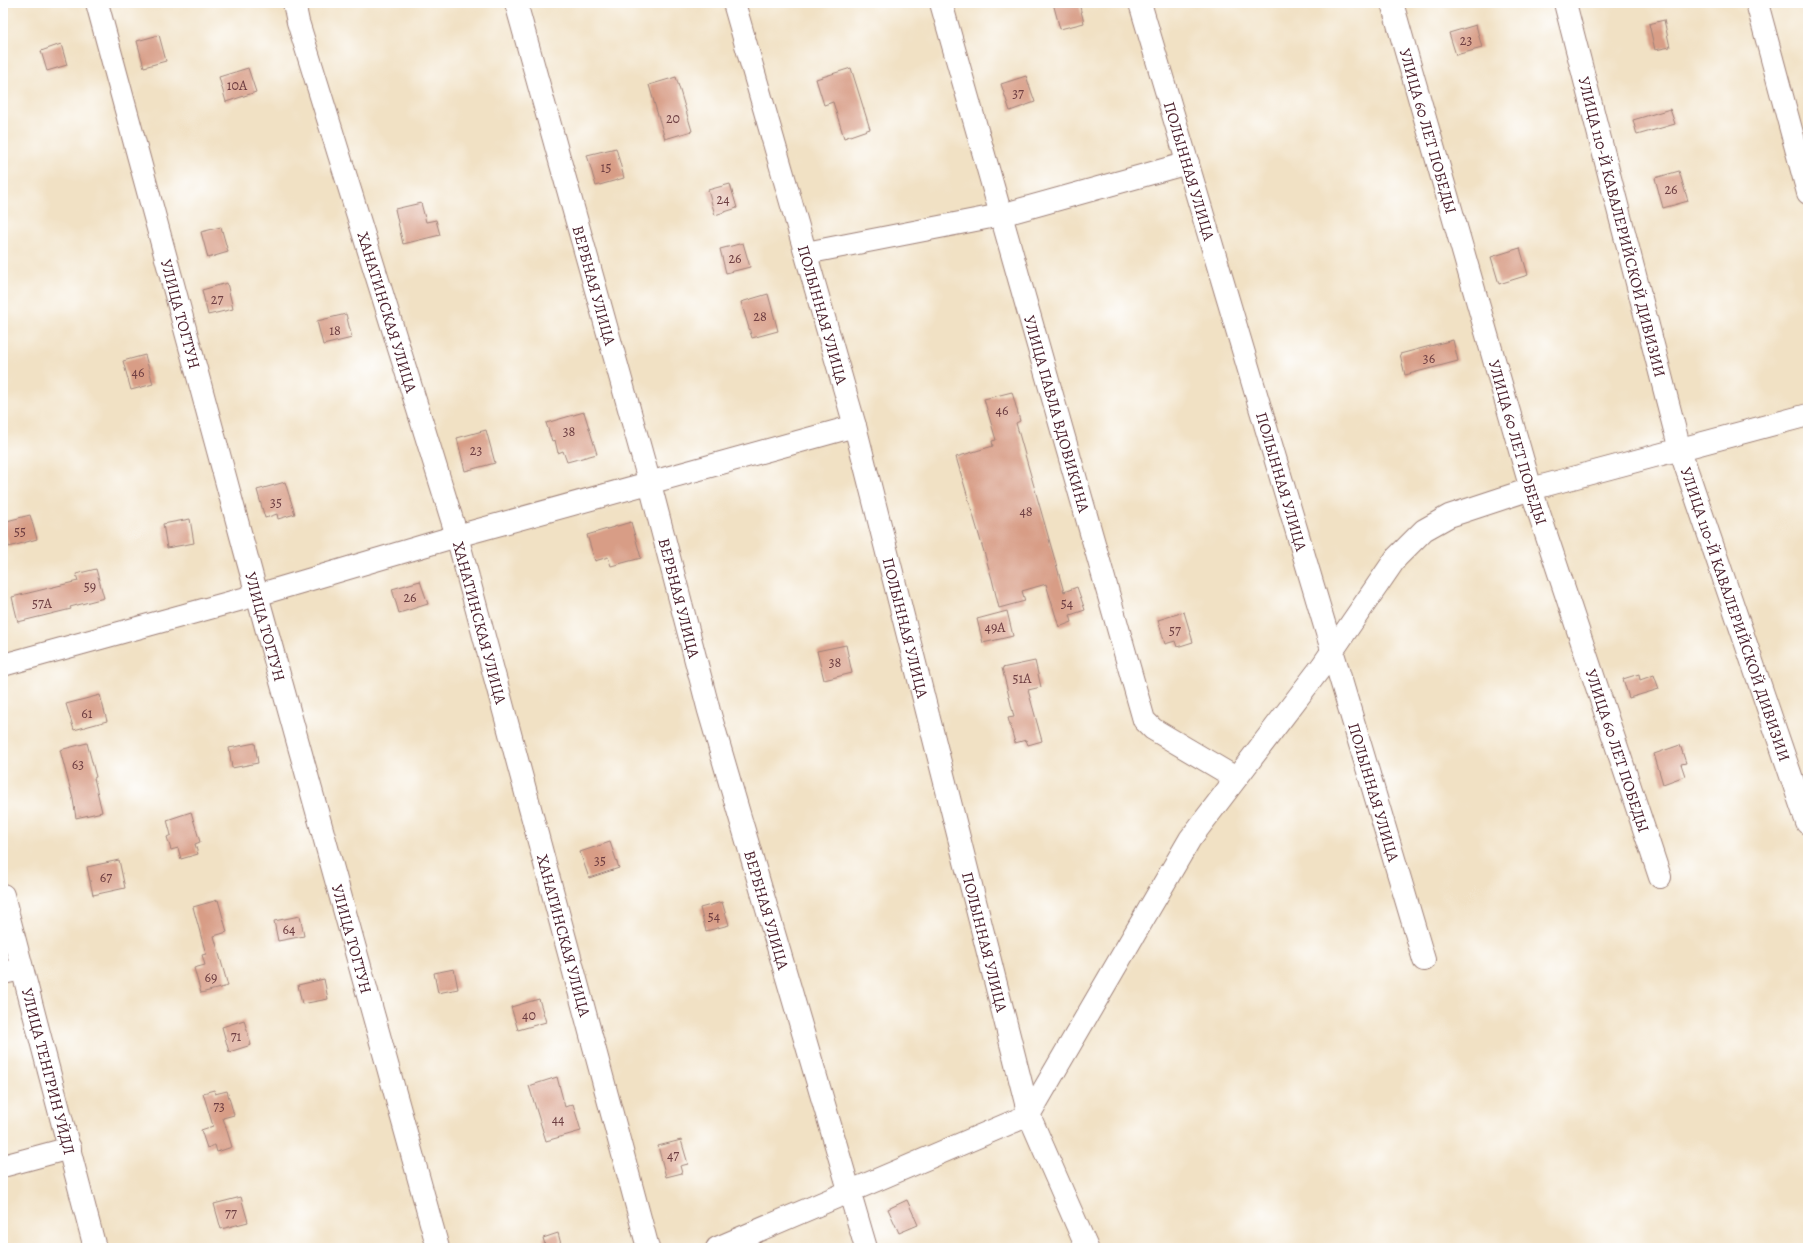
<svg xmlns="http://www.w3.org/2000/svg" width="1811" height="1251" viewBox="0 0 1811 1251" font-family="Alegreya,serif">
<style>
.building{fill:#d89d86}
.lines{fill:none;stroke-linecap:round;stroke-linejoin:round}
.minor-casing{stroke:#9e8078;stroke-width:24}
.minor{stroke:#fff;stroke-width:22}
.labels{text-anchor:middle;stroke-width:4;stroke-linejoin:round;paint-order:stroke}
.number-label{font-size:14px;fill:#6e3e42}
.street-label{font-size:16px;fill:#4a1f2b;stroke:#fff}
</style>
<rect width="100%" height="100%" fill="#fff"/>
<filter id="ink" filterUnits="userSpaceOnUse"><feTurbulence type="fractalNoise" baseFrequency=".025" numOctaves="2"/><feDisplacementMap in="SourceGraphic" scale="8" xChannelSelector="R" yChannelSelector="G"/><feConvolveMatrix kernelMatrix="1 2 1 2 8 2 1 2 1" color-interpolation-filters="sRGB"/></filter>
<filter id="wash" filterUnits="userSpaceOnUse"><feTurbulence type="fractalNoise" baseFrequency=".012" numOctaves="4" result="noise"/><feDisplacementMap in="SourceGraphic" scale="16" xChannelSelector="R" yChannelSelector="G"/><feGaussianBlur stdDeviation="0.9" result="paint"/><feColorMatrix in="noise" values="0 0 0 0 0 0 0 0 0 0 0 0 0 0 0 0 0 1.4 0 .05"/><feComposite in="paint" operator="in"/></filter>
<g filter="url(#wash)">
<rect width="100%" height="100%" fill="#f1e1c4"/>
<g id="blocks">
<path class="building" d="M1053 3H1079L1084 23 1060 29Z
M1664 20 1670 47 1655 50 1649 24Z
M1476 25 1482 48 1456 55 1449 33Z
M159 35 166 61 144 67 137 41Z
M61 44 67 65 47 71 41 51Z
M248 68 256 92 226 102 219 77Z
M851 68 870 129 844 138 833 102 824 105 816 79Z
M1026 76 1035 102 1010 111 1001 84Z
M676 77 692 131 665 139 649 85Z
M1670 109 1675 124 1637 135 1633 120Z
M616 148 624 178 596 186 587 155Z
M1679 171 1688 201 1663 208 1655 178Z
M730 184 737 208 715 215 708 190Z
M421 203 426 222 436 220 440 235 403 244 395 209Z
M221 227 228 252 208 258 201 232Z
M743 243 750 267 726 273 720 249Z
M1520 248 1528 275 1499 284 1491 257Z
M227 283 233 309 208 315 202 290Z
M768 294 778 331 752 338 741 302Z
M346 314 352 338 323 345 317 321Z
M1453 340 1458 361 1405 375 1400 354Z
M145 355 153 384 131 390 123 361Z
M1012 392 1020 421 1016 423 1064 592 1077 587 1085 610 1070 615 1072 622 1059 627 1046 584 1022 591 1025 601 999 608 992 579 956 457 993 446 992 441 996 440 984 399Z
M584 412 597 454 567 462 563 451 558 453 555 440 552 441 546 423Z
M486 430 495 463 465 471 457 438Z
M285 482 295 514 278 519 277 514 265 518 257 490Z
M30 515 37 539 9 547 3 522Z
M190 519 194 543 167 548 163 524Z
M631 522 641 558 611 566 608 557 595 561 587 535Z
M96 569 104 598 70 607 71 609 18 622 12 597 78 581 76 574Z
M420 581 428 604 399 613 392 589Z
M1007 611 1013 636 983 643 977 619Z
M1184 612 1193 642 1177 647 1175 641 1165 644 1158 620Z
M846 645 852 673 824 680 817 651Z
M1035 661 1041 687 1028 690 1042 741 1028 745 1026 740 1015 743 1008 718 1014 717 1002 668Z
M1639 674 1640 680 1654 675 1659 689 1629 698 1623 679Z
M100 695 107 721 74 730 66 704Z
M87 743 96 777 94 778 102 812 76 818 73 799 60 750Z
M255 743 258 763 232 768 229 748Z
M1680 745 1686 763 1681 764 1685 776 1663 784 1654 754Z
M191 812 200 842 195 844 198 854 181 859 178 848 171 850 167 837 171 835 167 820Z
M610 842 619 868 589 878 580 852Z
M119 860 125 888 93 895 87 867Z
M218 900 227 932 214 936 228 986 201 993 194 968 205 965 202 955 206 954 193 907Z
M722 902 729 925 706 931 700 908Z
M300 916 304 936 278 941 274 921Z
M454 969 458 989 438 993 434 973Z
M324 979 328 999 302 1004 298 985Z
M539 999 546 1022 518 1030 511 1007Z
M244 1020 251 1045 229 1052 222 1027Z
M557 1077 565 1107 573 1104 581 1131 546 1141 529 1086Z
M214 1090 215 1094 227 1091 234 1115 223 1118 232 1147 217 1152 215 1145 207 1148 201 1130 213 1126 203 1093Z
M681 1140 688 1164 680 1166 682 1173 666 1177 658 1146Z
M241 1197 248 1222 221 1229 214 1204Z
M907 1200 918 1225 899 1233 888 1209Z
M558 1233 562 1248H546L543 1238Z"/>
</g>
</g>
<g filter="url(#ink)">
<use href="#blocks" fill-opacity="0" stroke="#9e8078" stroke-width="1"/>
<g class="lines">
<defs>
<g id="minor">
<path id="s1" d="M97 3 257 595 438 1248"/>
<path id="s2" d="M294 3 298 22 457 536 648 1248"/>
<path id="s3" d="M516 3 650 484 709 711 866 1248"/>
<path id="s4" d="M734 3 855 426 1029 1115 1087 1248"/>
<path id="s5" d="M941 3 1144 720 1153 729 1236 778"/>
<path id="s6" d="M1140 3 1424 960"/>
<path id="s7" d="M1392 3 1531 489 1660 877"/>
<path id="s8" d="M1565 3 1680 450 1807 823"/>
<path d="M1757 3 1808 193"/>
<path d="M806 253 1001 215 1188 163"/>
<path d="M3 665 257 595 457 536 855 426"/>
<path id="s9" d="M3 895 95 1248"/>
<path d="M3 973 22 969"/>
<path d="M3 1166 70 1148"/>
<path d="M717 1248 1029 1115 1190 839 1322 666 1396 558 1424 530 1449 516 1531 489 1808 415"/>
</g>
</defs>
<use href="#minor" class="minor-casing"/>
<use href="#minor" class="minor"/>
</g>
</g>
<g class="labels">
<g class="number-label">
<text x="1466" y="45">23</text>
<text x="237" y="90">10А</text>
<text x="1018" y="98">37</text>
<text x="673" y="123">20</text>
<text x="606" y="172">15</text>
<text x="1671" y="194">26</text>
<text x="723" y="204">24</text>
<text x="735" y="263">26</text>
<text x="217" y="304">27</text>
<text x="760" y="321">28</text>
<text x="335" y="335">18</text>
<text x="1429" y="363">36</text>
<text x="138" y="377">46</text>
<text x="1002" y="415">46</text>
<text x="569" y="436">38</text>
<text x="476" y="455">23</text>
<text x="276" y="507">35</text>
<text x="1026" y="516">48</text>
<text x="20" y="536">55</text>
<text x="90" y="591">59</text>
<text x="410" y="602">26</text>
<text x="42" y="608">57А</text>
<text x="1067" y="608">54</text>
<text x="995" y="632">49А</text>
<text x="1175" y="635">57</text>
<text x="835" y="667">38</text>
<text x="1022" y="683">51А</text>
<text x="87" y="718">61</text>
<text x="78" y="769">63</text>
<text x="600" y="865">35</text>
<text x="106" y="882">67</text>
<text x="714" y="921">54</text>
<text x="289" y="934">64</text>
<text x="211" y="982">69</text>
<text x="529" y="1020">40</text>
<text x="236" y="1041">71</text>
<text x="219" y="1111">73</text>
<text x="558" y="1124">44</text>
<text x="673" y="1160">47</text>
<text x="231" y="1218">77</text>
</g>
<g class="street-label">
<text dy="6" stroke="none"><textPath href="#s7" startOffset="133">УЛИЦА 60 ЛЕТ ПОБЕДЫ</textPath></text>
<text dy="6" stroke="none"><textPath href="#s6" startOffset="175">ПОЛЫННАЯ УЛИЦА</textPath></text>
<text dy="6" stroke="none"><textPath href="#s8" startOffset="231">УЛИЦА 110-Й КАВАЛЕРИЙСКОЙ ДИВИЗИИ</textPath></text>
<text dy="6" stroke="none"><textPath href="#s3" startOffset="293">ВЕРБНАЯ УЛИЦА</textPath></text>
<text dy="6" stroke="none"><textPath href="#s2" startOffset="323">ХАНАТИНСКАЯ УЛИЦА</textPath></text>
<text dy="6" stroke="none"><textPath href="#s1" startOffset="322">УЛИЦА ТОГТУН</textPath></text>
<text dy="6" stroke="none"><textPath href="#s4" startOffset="324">ПОЛЫННАЯ УЛИЦА</textPath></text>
<text dy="6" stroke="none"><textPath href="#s5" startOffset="427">УЛИЦА ПАВЛА ВДОВИКИНА</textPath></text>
<text dy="6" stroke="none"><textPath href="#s7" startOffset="457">УЛИЦА 60 ЛЕТ ПОБЕДЫ</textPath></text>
<text dy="6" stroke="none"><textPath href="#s6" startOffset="499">ПОЛЫННАЯ УЛИЦА</textPath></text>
<text dy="6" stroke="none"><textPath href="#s3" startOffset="617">ВЕРБНАЯ УЛИЦА</textPath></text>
<text dy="6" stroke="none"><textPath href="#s8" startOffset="635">УЛИЦА 110-Й КАВАЛЕРИЙСКОЙ ДИВИЗИИ</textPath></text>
<text dy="6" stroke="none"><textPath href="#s2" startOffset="647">ХАНАТИНСКАЯ УЛИЦА</textPath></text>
<text dy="6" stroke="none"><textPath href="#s1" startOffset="646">УЛИЦА ТОГТУН</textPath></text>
<text dy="6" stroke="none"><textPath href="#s4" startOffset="648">ПОЛЫННАЯ УЛИЦА</textPath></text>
<text dy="6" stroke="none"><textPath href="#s7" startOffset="781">УЛИЦА 60 ЛЕТ ПОБЕДЫ</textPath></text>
<text dy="6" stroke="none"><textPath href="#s6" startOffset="823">ПОЛЫННАЯ УЛИЦА</textPath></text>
<text dy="6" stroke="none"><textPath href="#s3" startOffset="941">ВЕРБНАЯ УЛИЦА</textPath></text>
<text dy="6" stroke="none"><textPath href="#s2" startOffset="971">ХАНАТИНСКАЯ УЛИЦА</textPath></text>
<text dy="6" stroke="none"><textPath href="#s1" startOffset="970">УЛИЦА ТОГТУН</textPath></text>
<text dy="6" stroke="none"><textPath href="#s4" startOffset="972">ПОЛЫННАЯ УЛИЦА</textPath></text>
<text dy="6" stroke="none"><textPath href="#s9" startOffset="182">УЛИЦА ТЕНГРИН УЙДЛ</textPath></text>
</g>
</g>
<rect width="1811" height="1251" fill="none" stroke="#fff" stroke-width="16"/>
</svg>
